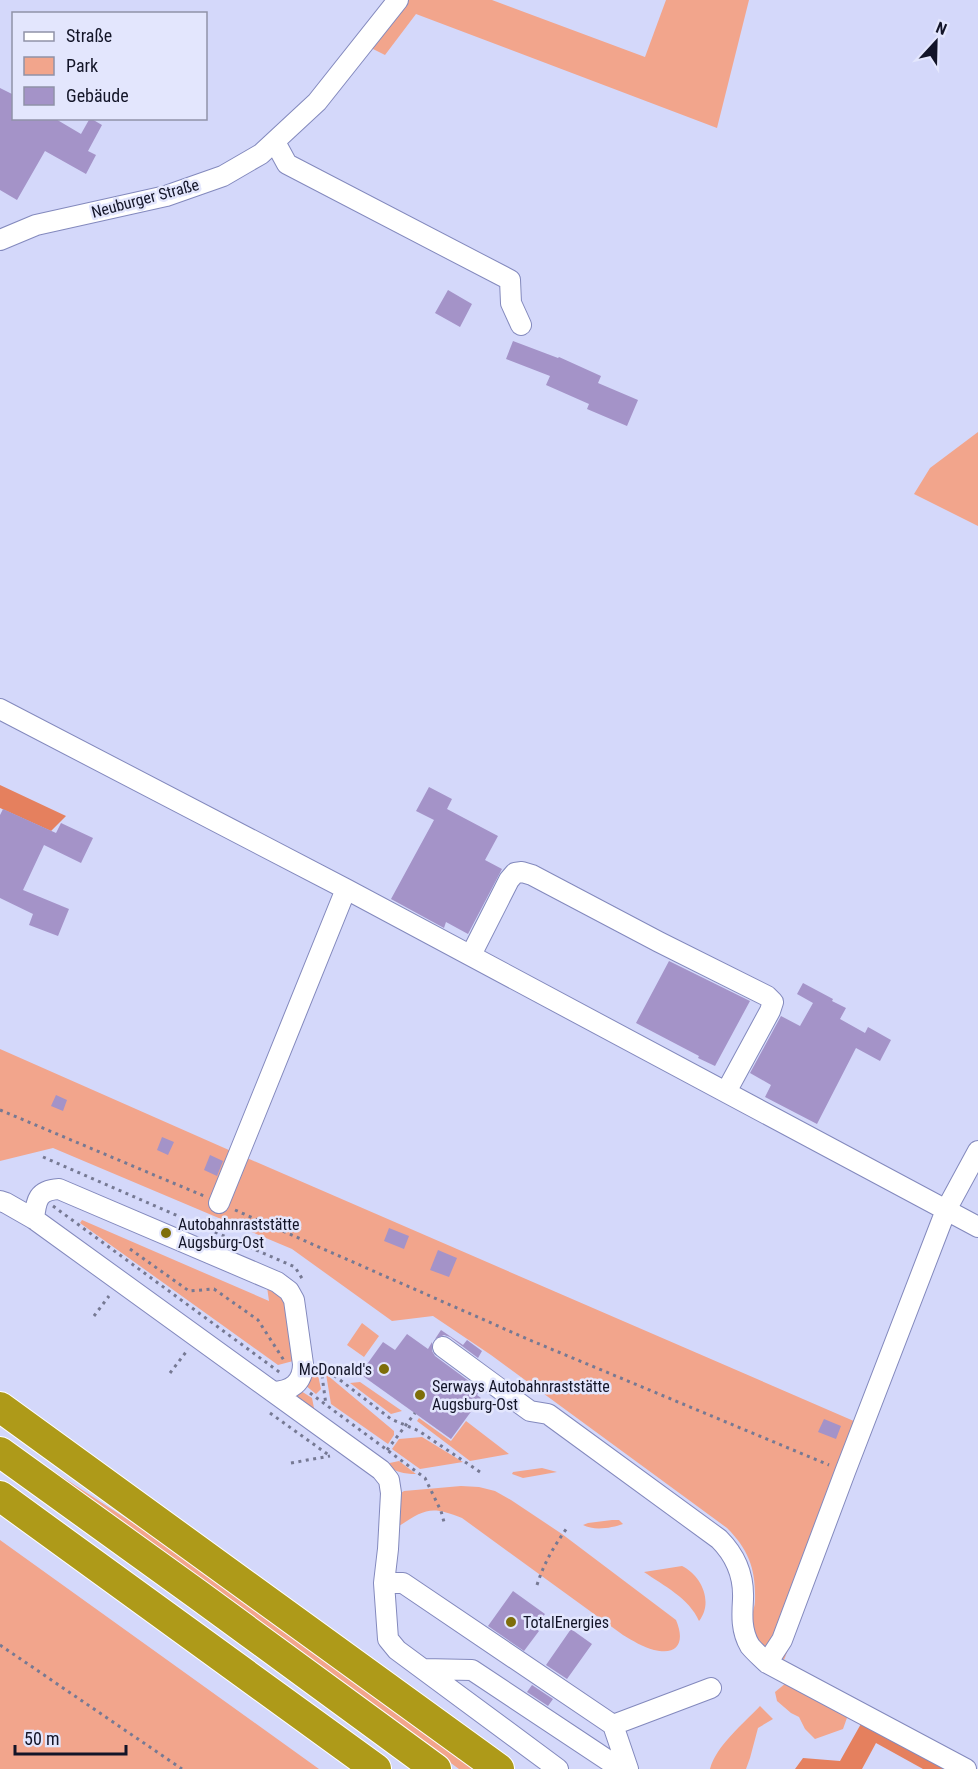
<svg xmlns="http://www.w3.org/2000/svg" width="978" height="1769" viewBox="0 0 978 1769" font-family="'Roboto Condensed',sans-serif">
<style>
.green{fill:#f2a58c}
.forest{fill:#e5805e}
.building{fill:#a493c8}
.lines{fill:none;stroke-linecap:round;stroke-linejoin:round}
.minor-casing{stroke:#8389bd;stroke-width:22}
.highway-casing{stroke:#fff;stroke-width:32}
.path{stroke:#767993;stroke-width:3;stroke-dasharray:3 4.5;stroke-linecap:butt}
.minor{stroke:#fff;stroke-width:20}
.highway{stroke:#ae9a19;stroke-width:30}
.poi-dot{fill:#7e6e0a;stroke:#e3e6fd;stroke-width:2}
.labels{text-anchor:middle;stroke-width:5;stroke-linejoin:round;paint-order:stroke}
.street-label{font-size:16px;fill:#131528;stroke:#e3e6fd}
.poi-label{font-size:16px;fill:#131528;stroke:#e3e6fd;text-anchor:start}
</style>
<rect width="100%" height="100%" fill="#d4d8fa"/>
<path class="green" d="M407 0H492L645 57 666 0H749L717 128 416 14 385 55 369 47Z
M978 432V526L914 494 930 468Z
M0 1049 247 1158 863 1425 845 1472 854 1476 784 1660 760 1647C757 1638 752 1625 752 1615 753 1610 755 1606 755 1601 756 1570 749 1550 727 1528L491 1355 433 1316 392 1321 292 1249 53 1148 0 1161Z
M82 1220 269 1301 266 1280 285 1299 297 1360 278 1365 80 1223Z
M362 1323 379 1336 364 1357 347 1345Z
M326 1374 394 1431V1435L388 1444 331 1404Z
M310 1375H318L321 1389 316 1394 305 1385Z
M360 1382 402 1411 391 1414 350 1383Z
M301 1391 312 1398 315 1413 294 1395Z
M419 1418 451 1441 466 1421 509 1454 470 1461 417 1421Z
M422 1437 463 1462 420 1469 392 1449 399 1439Z
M399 1461 416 1474C404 1474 395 1472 385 1464Z
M47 1467 205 1570 479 1769H459Z
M542 1468 557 1472 523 1478 512 1474 513 1472Z
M461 1486 479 1487 495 1491 511 1500 562 1534 676 1620C685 1641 679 1656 654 1650 643 1647 633 1641 623 1635L462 1518C432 1506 426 1508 399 1526L401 1493 404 1491Z
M612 1520H619L623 1524C612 1528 594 1531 583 1525L588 1523Z
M0 1540 319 1769H0Z
M682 1566C701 1575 714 1602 699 1621 689 1598 664 1586 644 1572Z
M786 1683 848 1715 843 1729 815 1739 805 1729 799 1717 791 1713 777 1701 775 1692Z
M760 1706 773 1719 758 1728 750 1758 746 1769H710C716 1746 743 1724 760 1706Z"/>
<path class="forest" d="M0 785 66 816 51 831 0 808Z
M862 1722 953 1769H923L876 1743 862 1769H795L803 1758 840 1761Z"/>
<path class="building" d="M0 88 14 95V118H54L81 134 90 118 102 125 88 151 96 155 86 174 45 151 17 200 0 190Z
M448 290 472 304 460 327 435 313Z
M513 341 558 358 559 357 601 376 598 383 638 400 627 426 587 409 589 404 546 385 550 376 506 359Z
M429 787 452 799 447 809 498 836 485 860 502 869 468 934 446 922 444 928 391 899 434 820 416 811Z
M3 809 56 833 61 823 93 838 81 863 44 845 23 890 69 909 58 936 29 925 33 914 0 898V815Z
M669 961 750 1001 715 1066 698 1058 699 1056 636 1023Z
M803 983 833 999 832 1001 846 1008 840 1019 865 1033 868 1027 891 1040 880 1061 856 1048 817 1124 765 1097 771 1085 750 1073 781 1016 800 1026 813 1003 797 994Z
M56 1095 67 1100 63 1111 51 1106Z
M162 1137 174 1142 168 1155 157 1150Z
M210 1155 223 1161 217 1176 204 1170Z
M389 1228 409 1236 404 1249 384 1241Z
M438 1250 457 1258 449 1277 430 1270Z
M441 1330 463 1345 467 1340 482 1351 478 1358 450 1337 444 1335 435 1339Z
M407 1334 428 1349 432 1342V1351L435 1356 481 1390 477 1395 481 1398 451 1439 360 1374 383 1342 395 1350Z
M824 1419 841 1426 836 1439 818 1432Z
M513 1591 545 1614 535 1628 539 1631 524 1651 488 1626Z
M571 1629 592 1644 567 1679 546 1665Z
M532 1685 553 1699 548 1706 527 1692Z"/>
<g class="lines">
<defs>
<path id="minor" d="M275 142 287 164 510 280 511 303 521 325
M0 240 36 225 166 196 223 176 261 154 317 102 398 0
M0 709 346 889 978 1227
M471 955 509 880 515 873 522 872 532 875 659 942 767 996 773 1002 770 1011 726 1092
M0 1201 6 1203 34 1219 381 1470 389 1480 391 1493 388 1549 384 1583 388 1639 397 1650 558 1769
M219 1203 346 889
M34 1219C36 1200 38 1190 59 1189L277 1282 289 1291 294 1300 303 1364C303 1383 291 1391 273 1392
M443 1347 530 1411 548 1414 719 1539C736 1556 744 1575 743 1599 742 1615 741 1631 750 1646 755 1652 761 1657 767 1663L966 1769
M384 1583H403L613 1725 628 1769
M767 1663 782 1640 845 1472 946 1210 978 1151
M423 1669 472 1670 621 1769
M613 1725 711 1688"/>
<path id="highway" d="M0 1407 499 1769
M0 1452 197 1594 436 1769
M0 1496 376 1769"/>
</defs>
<use href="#minor" class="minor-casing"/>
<use href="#highway" class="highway-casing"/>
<path class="path" d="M0 1110 204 1196
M43 1157 295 1267 303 1280
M53 1206 282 1374
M235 1210 532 1341 829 1465
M130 1249 189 1291 214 1289 258 1320 285 1362
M94 1316 109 1296
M321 1368 326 1405
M321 1370H327L391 1419 419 1431 480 1472
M170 1373 186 1352
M310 1393 425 1478 441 1511 444 1522
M270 1413 330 1456
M387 1450 415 1413
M291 1463 330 1456
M537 1585C544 1563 554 1546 567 1528
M0 1645 182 1769"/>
<use href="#minor" class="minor"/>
<use href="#highway" class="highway"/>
</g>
<g class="poi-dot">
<circle cx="166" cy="1233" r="6"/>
<circle cx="384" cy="1369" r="6"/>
<circle cx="420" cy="1395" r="6"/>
<circle cx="511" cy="1622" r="6"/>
</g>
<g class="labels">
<g class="street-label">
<text transform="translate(145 198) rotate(-15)" y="6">Neuburger Straße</text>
</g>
<g class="poi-label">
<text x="178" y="1230">Autobahnraststätte<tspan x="178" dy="18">Augsburg-Ost</tspan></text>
<text x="372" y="1375" text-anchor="end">McDonald's</text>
<text x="432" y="1392">Serways Autobahnraststätte<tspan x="432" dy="18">Augsburg-Ost</tspan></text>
<text x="523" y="1628">TotalEnergies</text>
</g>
</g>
<rect x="12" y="12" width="195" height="108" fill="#e3e6fd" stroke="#9092a8" stroke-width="1.5"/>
<rect x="24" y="32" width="30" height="9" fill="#ffffff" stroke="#9092a8" stroke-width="1.5"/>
<text x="66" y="42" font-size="18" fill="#131528">Straße</text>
<rect x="24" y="57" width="30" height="18" fill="#f2a58c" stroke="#9092a8" stroke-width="1.5"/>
<text x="66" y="72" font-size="18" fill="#131528">Park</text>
<rect x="24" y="87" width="30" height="18" fill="#a493c8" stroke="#9092a8" stroke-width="1.5"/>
<text x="66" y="102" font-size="18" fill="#131528">Gebäude</text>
<g transform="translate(936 42) rotate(22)" stroke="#e3e6fd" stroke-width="4.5" paint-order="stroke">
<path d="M0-4.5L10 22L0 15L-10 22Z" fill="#131528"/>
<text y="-9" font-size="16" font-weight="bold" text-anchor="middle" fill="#131528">N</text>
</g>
<path d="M15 1745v9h111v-9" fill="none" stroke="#131528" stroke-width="3"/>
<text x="24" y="1745" font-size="18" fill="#131528" stroke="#e3e6fd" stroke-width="4.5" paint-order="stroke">50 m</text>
</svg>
